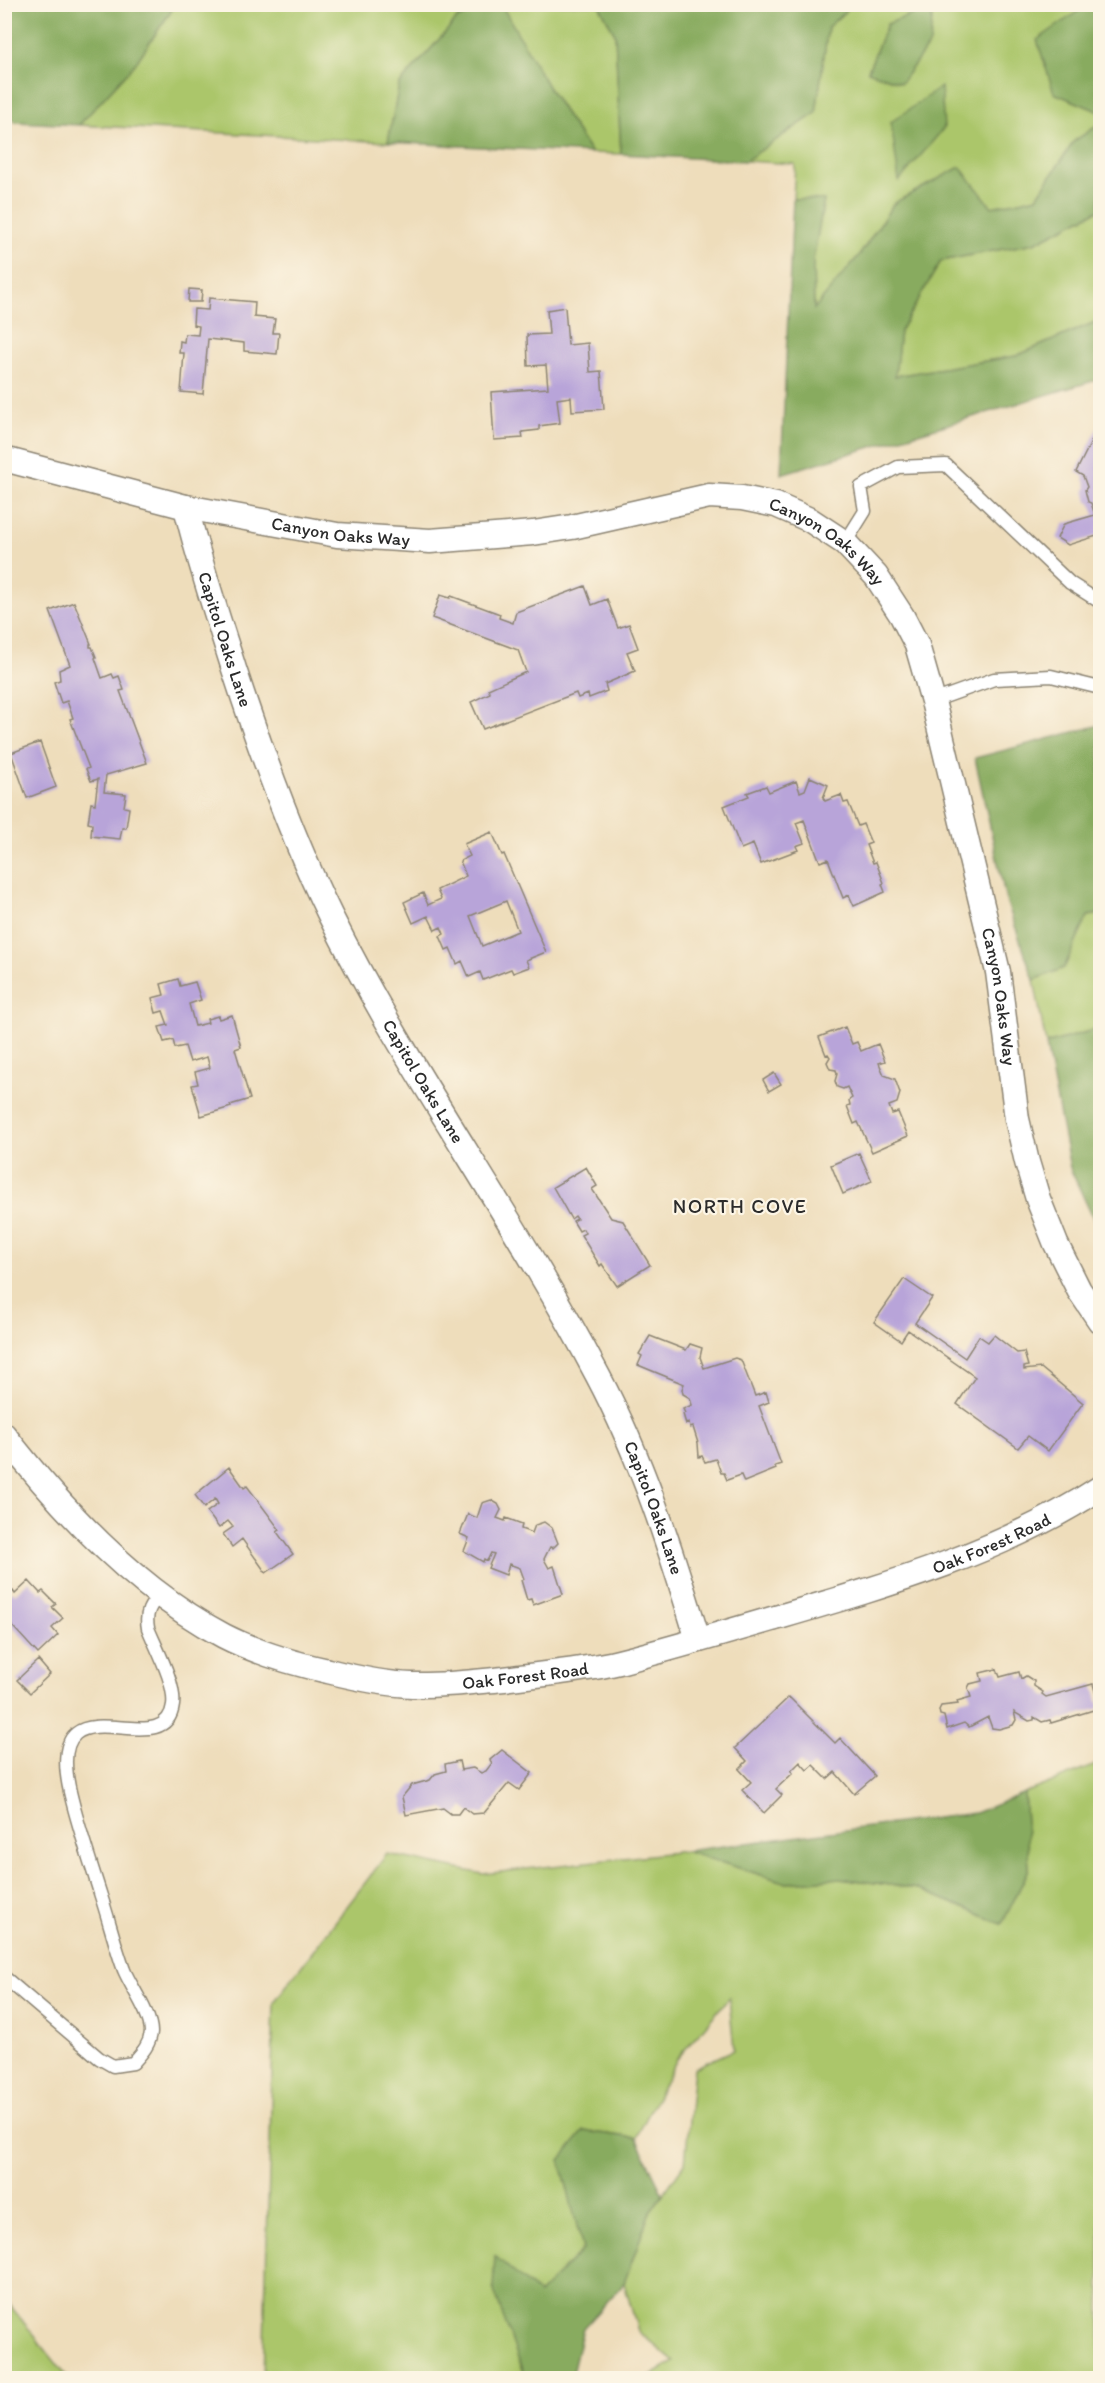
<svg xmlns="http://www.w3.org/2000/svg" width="1105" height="2383" viewBox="0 0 1105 2383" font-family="Itim,sans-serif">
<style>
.green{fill:#abc66b;stroke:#6b784b;stroke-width:1.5;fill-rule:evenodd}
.forest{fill:#88ab5f;stroke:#5a6b45;stroke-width:1.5}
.building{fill:#b8a4d9;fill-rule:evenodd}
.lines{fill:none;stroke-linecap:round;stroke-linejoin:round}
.service-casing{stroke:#8c8473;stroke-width:15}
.minor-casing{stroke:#8c8473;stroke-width:27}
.service{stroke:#fff;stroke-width:12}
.minor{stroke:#fff;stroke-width:24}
.labels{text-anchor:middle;stroke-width:4.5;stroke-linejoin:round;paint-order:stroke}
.street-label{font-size:18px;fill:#2b2b2b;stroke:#fcf5e5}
.neighbourhood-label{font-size:20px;letter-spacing:1.5px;fill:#2b2b2b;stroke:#fcf5e5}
</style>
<rect width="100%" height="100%" fill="#fcf5e5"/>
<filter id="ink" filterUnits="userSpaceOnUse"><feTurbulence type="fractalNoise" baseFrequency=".0167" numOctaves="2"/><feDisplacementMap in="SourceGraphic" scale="12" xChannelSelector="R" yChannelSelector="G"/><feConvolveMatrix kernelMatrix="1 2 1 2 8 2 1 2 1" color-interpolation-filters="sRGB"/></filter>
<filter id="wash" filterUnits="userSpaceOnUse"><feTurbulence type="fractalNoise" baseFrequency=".008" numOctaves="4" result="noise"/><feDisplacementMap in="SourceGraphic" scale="24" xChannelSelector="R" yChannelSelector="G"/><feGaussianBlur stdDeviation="1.35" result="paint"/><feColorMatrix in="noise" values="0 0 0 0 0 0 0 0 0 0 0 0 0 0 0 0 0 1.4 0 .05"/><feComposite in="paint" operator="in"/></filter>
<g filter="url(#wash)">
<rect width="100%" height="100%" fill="#edb"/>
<path class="green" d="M175 5H500L458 18 399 85 388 142 79 125 135 64Z
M501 5H599L615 34 621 154 591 153 550 90Z
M852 5H1087L1054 93 1100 112V124L1074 142 1037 197 992 207 959 168 894 203 861 253 814 310 813 260 824 200 793 199 795 164 745 161 816 113 828 27ZM932 6 868 71 887 24Z
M1100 209V320L1016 356 895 376 900 331 941 261 1034 243Z
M1100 914V1028L1046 1044 1034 980 1064 968 1088 916Z
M1100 1763V2378H646L674 2362 638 2331 624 2283 649 2214 685 2163 694 2068 734 2050 729 1998 677 2059 636 2138 584 2131 561 2160 583 2249 539 2294 495 2257 524 2378H263L274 2002 387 1854 483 1874 685 1851 787 1883 840 1878 919 1889 1002 1924 1029 1869 1024 1793Z
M5 2299 68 2378H5Z"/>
<path class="forest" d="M5 4H175V5L135 64 79 125 15 122 5 111Z
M501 4 550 90 591 153 388 142 399 85 458 18Z
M599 5H852L828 27 816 113 745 161 621 154 615 34Z
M1087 5H1100V112L1054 93 1037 40Z
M933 6 930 43 901 83 868 71 887 24Z
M941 87 944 128 899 181 891 122Z
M1100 124V209L1034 243 941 261 900 331 895 376 1016 356 1100 320V379L781 474 793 199 824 200 813 260 814 309 861 253 894 203 960 167 992 207 1037 197 1074 141Z
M1100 725V914L1088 916 1064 968 1034 980 1006 900 975 758Z
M1100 1028V1233L1070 1168 1046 1044Z
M1024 1793 1029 1869 1002 1924 919 1889 840 1878 787 1883 685 1851 975 1813Z
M584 2131 636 2138 663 2194 649 2214 624 2283 583 2328 571 2378H524V2375L493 2288 495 2256 539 2294 583 2249 560 2160Z"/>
<g id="blocks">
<path class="building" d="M189 289 202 290 201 302H188Z
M209 298 255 302 254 317 275 319 273 333H279L277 354 244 351V343L208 339 203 394 181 392 184 353H179L180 341 184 342 185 334 198 335 199 326 193 325 194 309 208 310Z
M565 307 568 345 588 343 590 372 601 371 604 409 572 411 571 397 557 399 560 423 539 426V430L522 432 523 438 494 440 491 392 548 388 546 365 528 366 527 335 549 334 547 310Z
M1100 424V535L1068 545 1057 538 1064 524 1095 515 1091 503 1088 502 1085 490 1087 487 1083 476 1076 472Z
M585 586 592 605 607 599 618 628 629 624 638 648 627 652 635 671 605 684 607 691 589 698 588 694 578 698 576 693 483 729 471 702 490 693 488 689 526 672 518 650 432 618 440 595 450 598 451 596 500 614 499 618 513 623 516 612Z
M74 602 91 644H90V647H92L96 657 95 658 102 678 112 674 114 678 119 676 124 690 120 691 147 763 106 775 104 792 126 794 124 807 129 808 126 828H122L120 839 91 836 92 824 88 823 91 803 95 804 98 779 91 781 86 769 89 768 70 719 73 718 67 701 61 703 54 682 60 680 59 670 70 665 50 611Z
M40 742 56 787 27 798 11 753Z
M810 777 828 785 823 798 825 801 841 795 844 803 848 802 858 826 863 824 871 843 866 845 873 863 876 862 884 883 882 884 885 892 854 906 849 895 843 898 828 859 820 862 804 820 796 823 804 843 796 846 798 850 761 864 753 844 741 849 724 806 749 796 747 793 766 786 769 792 796 781 800 792 805 790Z
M492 832 502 855 504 854 546 952 526 960 529 967 513 973 511 969 483 980 480 972 469 977 462 961 457 964 450 948 446 950 440 936 444 934 441 927 435 930 428 916 413 923 404 902 423 893 428 905 441 899 437 890 466 876 460 861 470 856 464 844ZM506 901 518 931 482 946 470 916Z
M178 979 180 986 195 982 201 1000 189 1004 195 1026 208 1023 207 1019 218 1016 219 1019 232 1015 241 1047 235 1049 250 1099 230 1105 231 1107 201 1116 192 1085 198 1084 195 1072 210 1068 207 1057 190 1062 185 1046 175 1048 173 1040 164 1042 159 1027 168 1025 163 1011 156 1013 152 998 164 995 161 984Z
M845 1027 852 1044 857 1042 861 1051 878 1044 885 1061 879 1063 884 1075 895 1079 900 1093 897 1103 889 1106 892 1114 898 1112 908 1136 872 1152 858 1122 854 1124 847 1106 850 1105 849 1100 852 1098 847 1087 843 1089 837 1087 835 1081 837 1074 836 1070 830 1069 827 1062 830 1057 828 1054 826 1055 819 1037Z
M774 1073 781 1084 769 1091 763 1080Z
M859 1153 872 1181 843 1194 831 1165Z
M586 1167 597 1186 592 1189 611 1218 623 1221 650 1265 617 1286 602 1264 600 1266 581 1235 585 1233 583 1229 579 1231 573 1221 577 1219 575 1216 571 1219 553 1187Z
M904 1279 932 1298 915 1323 965 1358 979 1336 988 1342 994 1335 1017 1353 1024 1352 1028 1366 1024 1367V1370L1041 1368 1083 1403 1048 1451 1028 1436 1018 1448 957 1404 975 1377 908 1330 901 1341 874 1322Z
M650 1336 686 1350 690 1344 702 1348 700 1357 704 1368 735 1358 741 1360 755 1396 766 1392 769 1402 759 1406 781 1464 775 1466 776 1469 744 1482 741 1475 727 1480 724 1473H721L716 1459 705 1462 702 1456 699 1457 698 1443 693 1427 690 1428 689 1423 686 1424 683 1414 685 1413 683 1409 692 1405 690 1398 683 1394 682 1389 684 1384 638 1365 642 1356 639 1354Z
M229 1467 244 1488 247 1486 280 1530 277 1532 293 1554 266 1573 242 1539 232 1547 223 1534 233 1527 228 1521 219 1528 207 1512 218 1504 215 1499 204 1508 195 1495Z
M491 1500 498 1504 501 1510 497 1518 505 1521 506 1518 522 1524 521 1529 532 1533 535 1525 544 1522 552 1528 558 1543 553 1548 550 1547 544 1559 549 1568 554 1566 563 1594 533 1605 531 1599 527 1600 521 1580 524 1579 520 1568 509 1564 506 1575 488 1568 494 1554 491 1553 487 1561 484 1559 483 1562 464 1551 469 1538 460 1534 468 1514 477 1518 482 1503Z
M29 1581 40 1593 43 1591 56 1604 52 1607 63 1618 52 1628 58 1635 38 1654 4 1617V1599L13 1591 15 1594Z
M38 1660 50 1674 30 1693 17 1680Z
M997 1669 1000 1677 1019 1672 1021 1679 1026 1676 1034 1681V1686L1043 1692 1042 1694 1046 1697 1093 1684 1100 1708 1051 1723 1050 1720 1042 1722 1034 1717V1720L1029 1721 1014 1712 1016 1720 1013 1725 999 1729 992 1728 988 1717 969 1727 964 1723 947 1729 944 1716 940 1715 939 1710 941 1706 958 1704 957 1701 971 1697 968 1688 970 1684 982 1681 980 1673Z
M789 1697 835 1743 840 1738 875 1776 854 1794 835 1772 827 1779 813 1765 807 1770 800 1762 791 1771 793 1773 776 1789 782 1795 764 1813 742 1790 751 1782 739 1769 747 1761 735 1748Z
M502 1750 532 1773 519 1790 509 1783 484 1813 472 1814 463 1807 458 1814H451L443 1808 406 1815 402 1797 412 1785 430 1780 435 1774 446 1771 445 1764 459 1761 461 1770 473 1768 481 1773 486 1771 492 1763 490 1760Z"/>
</g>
</g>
<g filter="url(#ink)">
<use href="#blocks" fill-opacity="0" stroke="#8c8473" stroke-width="1.5"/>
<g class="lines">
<defs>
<path id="service" d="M845 543 865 511 861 487 898 467 946 465 1070 583 1100 602
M933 701 994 679 1051 676 1100 688
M4 1977 99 2058 113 2066 133 2063C141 2054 150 2045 151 2032 151 2014 131 1987 124 1970 115 1946 109 1920 101 1896 91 1864 80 1832 72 1800 37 1667 165 1769 173 1705 176 1684 156 1648 148 1628 145 1613 150 1605 160 1595"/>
<g id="minor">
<path id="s1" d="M4 459 186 507 337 535 430 541 533 533 572 527 709 496 742 498 776 505 810 520 845 543 876 576 902 616 917 645 933 701 998 972 1017 1119 1027 1162 1038 1199 1056 1244 1079 1290 1100 1321"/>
<path id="s2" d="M186 507C199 562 217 615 234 669 261 752 291 836 330 915 409 1074 515 1218 598 1376 642 1459 671 1550 698 1640"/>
<path id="s3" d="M4 1435C63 1511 139 1591 224 1636 257 1653 292 1663 328 1671 356 1678 384 1684 412 1685 443 1686 474 1682 504 1679 542 1674 581 1671 619 1662 670 1649 721 1634 772 1619 885 1586 1001 1553 1100 1488"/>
</g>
</defs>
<use href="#service" class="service-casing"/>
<use href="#minor" class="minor-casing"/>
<use href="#service" class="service"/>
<use href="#minor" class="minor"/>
</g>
</g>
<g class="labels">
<g class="street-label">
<text dy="6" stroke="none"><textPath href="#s1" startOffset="345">Canyon Oaks Way</textPath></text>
<text dy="6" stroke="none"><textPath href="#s1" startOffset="849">Canyon Oaks Way</textPath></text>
<text dy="6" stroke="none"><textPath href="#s2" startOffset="138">Capitol Oaks Lane</textPath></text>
<text dy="6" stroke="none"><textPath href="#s1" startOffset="1352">Canyon Oaks Way</textPath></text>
<text dy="6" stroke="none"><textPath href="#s2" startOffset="624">Capitol Oaks Lane</textPath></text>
<text dy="6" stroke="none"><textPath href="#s2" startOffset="1110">Capitol Oaks Lane</textPath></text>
<text dy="6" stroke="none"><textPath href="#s3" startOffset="1095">Oak Forest Road</textPath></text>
<text dy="6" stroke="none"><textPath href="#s3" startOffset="609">Oak Forest Road</textPath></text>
</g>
<g class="neighbourhood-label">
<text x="740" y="1213">NORTH COVE</text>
</g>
</g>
<rect width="1105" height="2383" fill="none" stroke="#fcf5e5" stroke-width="24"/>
</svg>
